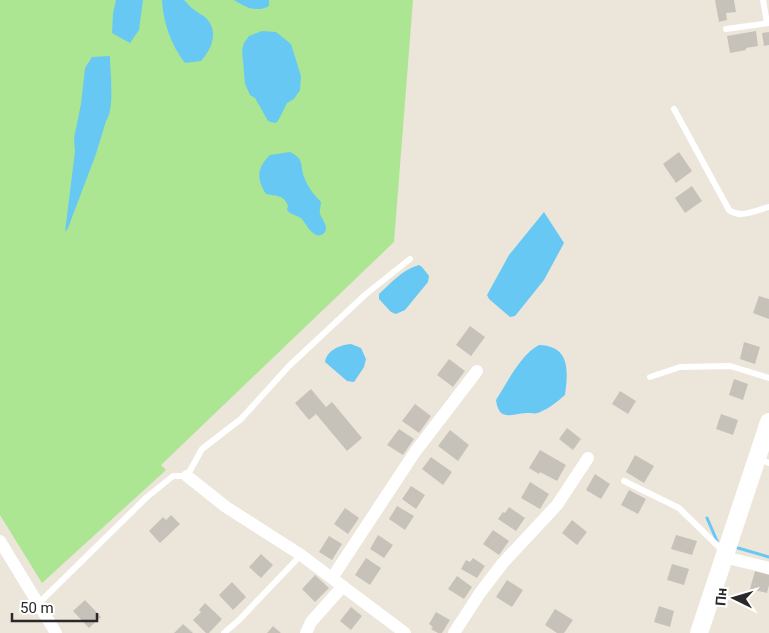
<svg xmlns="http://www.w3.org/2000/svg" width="769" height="633" viewBox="0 0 769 633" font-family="Roboto,sans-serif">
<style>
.green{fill:#ace693}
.water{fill:#67c8f4}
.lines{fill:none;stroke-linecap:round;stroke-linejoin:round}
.stream{stroke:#67c8f4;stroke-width:3}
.building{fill:#c7c2b9}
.lane{stroke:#fff;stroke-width:6}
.street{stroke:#fff;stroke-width:12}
.secondary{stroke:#fff;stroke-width:18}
</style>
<rect width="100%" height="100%" fill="#ece5da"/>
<path class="green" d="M0 0H413L394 242 161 465 166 470 42 583 0 515Z"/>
<path class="water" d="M116 0H143L139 30 130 43 112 33 113 13Z
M162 0H184C188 4 191 8 196 11 199 14 203 15 206 18 219 31 212 49 201 61L185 63C171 45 163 22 162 0Z
M234 0H269V6C256 13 245 7 234 0Z
M262 31 276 32 291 44 301 76 300 90 294 99 287 103 278 121 275 123 268 121 255 98 250 95 245 84 242 50 244 43 249 36Z
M110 56C110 73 115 108 106 121L96 154 68 228 65 232 75 151 74 138 81 104 85 68 92 57Z
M290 152C306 160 299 166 305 179 308 187 314 195 321 202 321 206 319 211 320 214 322 219 326 223 326 229 326 231 324 234 321 235 312 238 306 223 301 218 296 215 291 215 287 210L288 206C284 195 277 196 266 194 256 178 257 168 270 155Z
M544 212 564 243 544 280 515 316 510 317 489 299 487 295 509 255Z
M419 265 422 267 429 276 428 282 405 310 396 314 391 312 379 299V294C391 283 403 269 419 265Z
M351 344 361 348 366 359 364 367 354 382 347 381 325 362C327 350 340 345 351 344Z
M539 345C571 346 568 372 565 395 557 402 548 409 538 413 535 414 529 413 526 413 511 414 499 422 496 400 507 383 521 354 539 345Z"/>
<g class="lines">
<path class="stream" d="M707 518 717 541
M738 548 769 557"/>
</g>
<path class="building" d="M715 0H734L736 12 726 13 727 20 719 22Z
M756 31 758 46 746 48V50L730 53 727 36Z
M769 32V45L764 46 762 33Z
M679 152 692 171 676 183 663 164Z
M692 186 702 201 685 213 675 198Z
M759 296 769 299V319L753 313Z
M470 326 485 337 471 356 456 345Z
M744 342 760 347 755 364 740 359Z
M449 359 465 371 453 387 437 375Z
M734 379 748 384 743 400 729 395Z
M311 389 326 407 332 402 362 438 347 451 316 414 309 420 295 403Z
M620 391 636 401 628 414 612 404Z
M415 404 431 416 419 433 402 421Z
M721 414 738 420 733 435 716 429Z
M567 428 581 439 573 450 559 439Z
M399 429 414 439 403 455 387 445Z
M450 430 469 445 458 461 438 446Z
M540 450 566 465 557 481 540 472 539 474 529 468Z
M635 455 654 466 644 483 626 472Z
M431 457 452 472 443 485 422 469Z
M595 474 610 484 601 499 586 490Z
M530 482 549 494 540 509 521 498Z
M411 486 425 495 416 509 402 499Z
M629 490 646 499 638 514 621 505Z
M397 506 414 516 405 530 389 519Z
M509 507 525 518 516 531 498 519 503 512 505 513Z
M345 508 359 518 348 534 334 524Z
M171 515 180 524 160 543 149 531 163 517 166 520Z
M572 520 587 532 577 545 562 533Z
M493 530 509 541 499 555 483 544Z
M378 535 393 545 384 558 370 549Z
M676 535 697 541 692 555 671 549Z
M329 536 342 544 332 560 319 552Z
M261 554 273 565 261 578 249 567Z
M366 558 381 568 370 585 355 575Z
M473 558 485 566 477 578 461 569 466 560 470 562Z
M672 564 689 569 684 585 667 580Z
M755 571 769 575V585L767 593 750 589Z
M315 575 329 588 315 602 302 589Z
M457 576 472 587 464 599 448 589Z
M507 580 523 590 512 607 496 597Z
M232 582 246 597 233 610 219 595Z
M85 600 101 617 89 628 73 611Z
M205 603 222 619 209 633H206L193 620 201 612 199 610Z
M659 606 674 611 670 627 654 622Z
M351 607 362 616 351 630 340 621Z
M555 609 573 620 564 633H557L545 625Z
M436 612 450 620 442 633H438L431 629 433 627 429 624Z
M183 624 193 633H174Z
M273 626 281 633H267Z"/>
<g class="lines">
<path class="lane" d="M763 0 767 23
M726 29 769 23
M674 109 729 210C741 219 756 210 769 207
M650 377 680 367 730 366 769 378
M758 458 769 463
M624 481 679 508 723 551
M38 604 147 497 173 476H187L202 449 241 419 289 366 366 294 410 259
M224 633 239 620 301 555"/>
<path class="street" d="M187 476 226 507 301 555 405 633
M0 541 56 633
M724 557 769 568
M332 578 415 452 477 371
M306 633 311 622 343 586
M454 633 480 593 502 564 557 505 588 458"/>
<path class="secondary" d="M699 633 769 422"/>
</g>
<g transform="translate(734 598) rotate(275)" stroke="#ffffff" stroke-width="4" paint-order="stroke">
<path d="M0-4L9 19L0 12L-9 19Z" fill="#292929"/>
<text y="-8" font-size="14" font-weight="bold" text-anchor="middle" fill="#292929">Пн</text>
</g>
<path d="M12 613v8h85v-8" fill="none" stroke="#292929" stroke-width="2.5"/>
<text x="20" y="613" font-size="15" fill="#292929" stroke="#ffffff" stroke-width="4" paint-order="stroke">50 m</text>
</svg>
